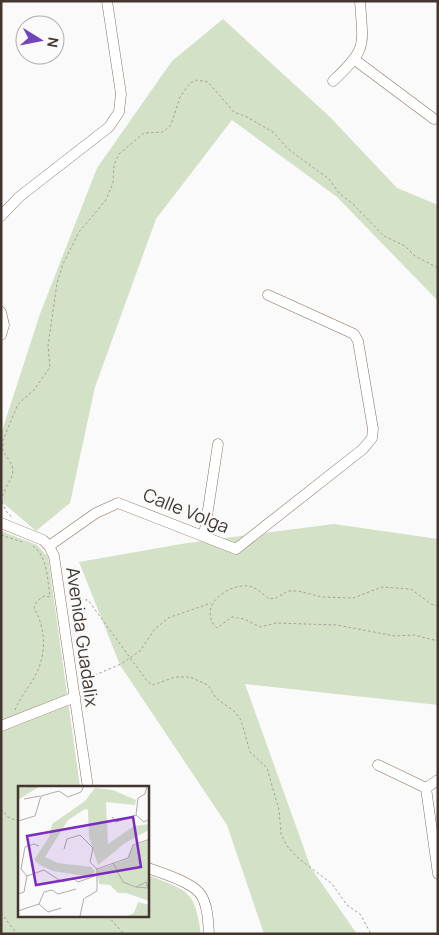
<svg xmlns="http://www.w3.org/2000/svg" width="439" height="935" viewBox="0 0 439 935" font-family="Manrope,sans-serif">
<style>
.green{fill:#d3e1c7}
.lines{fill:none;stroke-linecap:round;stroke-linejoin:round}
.minor-casing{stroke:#8a6e5c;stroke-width:11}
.path{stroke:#a39e9a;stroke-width:1;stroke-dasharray:2.5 2.5;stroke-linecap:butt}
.minor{stroke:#fff;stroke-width:10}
.labels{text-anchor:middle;stroke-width:4.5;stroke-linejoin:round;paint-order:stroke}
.street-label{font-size:18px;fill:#42362e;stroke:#fafafa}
.inset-road{fill:none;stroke:#b0aca8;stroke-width:1}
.view{fill:#7b2cbf;fill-opacity:0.15;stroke:#7b2cbf;stroke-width:2.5}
.inset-edge{fill:none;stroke:#42362e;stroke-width:2.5}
</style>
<rect width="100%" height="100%" fill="#fafafa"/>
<path class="green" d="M223 19 330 117 397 188 438 205V301L337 197 232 120 156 219 95 387 70 503 36 531 1 501V434L40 314 97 168 172 61Z
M334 524 438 539V705L245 684 311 868 357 934H264L227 825 120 665 79 562 187 543Z
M1 531 37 545 48 557 80 787 19 788V916H148V875C187 891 195 889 201 934H1Z"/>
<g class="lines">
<defs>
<path id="minor" d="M355 60 434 119
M333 81C368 48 363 47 360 1
M1 216 19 197 109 127 119 112 121 94 107 1
M1 312 4 325 1 335
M1 523 43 540 49 546 54 556 88 788
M204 536 218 444
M49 546 96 513 118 503 236 549 363 449 372 438 373 429 358 341 354 334 268 295
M1 726 75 697
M378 765 426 788
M438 780 426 788 438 874
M148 868C161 873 193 882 201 895 208 906 208 921 209 934"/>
</defs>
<use href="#minor" class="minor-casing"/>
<path class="path" d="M1 501C7 477 23 475 3 452V440L18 404 34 390 50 367 48 346 57 283 63 264 79 232 106 200 113 183 114 165 119 154 144 133 163 132 171 125 180 97 190 83 197 80 208 82 234 112 247 117 273 132 288 149 329 179 339 193 352 203 384 236 405 246 415 256 438 268
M2 502 6 511 12 517
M1 535 22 542
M33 546C48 557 47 579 50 596
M70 599 88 600 147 681 153 685 175 677H190L208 685 216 698 234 711 241 720 250 752 267 768 279 810 281 834 287 846 297 857 332 884 347 905 360 914 371 934
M438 606 431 604 411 589 382 587 353 598 322 597 298 591H288L276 598 269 599C263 594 257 588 249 586 227 583 196 608 217 628L232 617 244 619 260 627 276 623 337 625 395 636 414 635 438 641
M81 681 121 664 140 651 154 630 168 618 211 603
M15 710C20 697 29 688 35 676 47 654 46 629 34 608L37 601 44 596 51 597
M1 809 8 817 19 822
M1 913 17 934
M108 916 124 934"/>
<use href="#minor" class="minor"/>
</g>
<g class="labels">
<g class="street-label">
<text transform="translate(186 511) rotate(22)" y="6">Calle Volga</text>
<text transform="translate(82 637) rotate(82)" y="6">Avenida Guadalix</text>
</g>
</g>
<g transform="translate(18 786)">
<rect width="131" height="131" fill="#fafafa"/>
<path d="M0 0H22L0 14ZM77 2 95 4 118 14 117 19 88 16 90 58 116 40 131 38V44L107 57 80 79 71 51 70 24 67 23 50 34 27 71 40 77 73 81 77 85 73 91 35 85 22 79 16 74 31 51 34 38 67 15ZM131 54V115L108 107H100L92 99 81 98 79 84 110 73 115 60ZM120 116 131 119V131H107L116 127Z" fill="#d3e1c7"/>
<path class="inset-road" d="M6 13 22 10M118 29 126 36 132 33M94 31 98 36 118 29 120 12 127 8 129 0M0 35 17 30 23 10 41 5 50 11 63 6 66 0M46 63 49 53 62 49 75 62 72 76 79 83M95 77 105 96 118 101 128 96 130 102 118 101M9 90 3 83 7 61 16 58 21 60M0 108 6 106 9 90 26 84 44 96 55 92 60 96 77 90M67 112 79 105V83L110 72 115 59 132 53M21 118 30 126 43 122M0 125 21 118 26 106 34 104 40 108 58 103M62 130 66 112"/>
<path class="view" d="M115 31 123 81 18 99 9 50Z"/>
<rect width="131" height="131" class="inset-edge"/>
</g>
<rect width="439" height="935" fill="none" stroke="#42362e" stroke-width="5"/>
<g transform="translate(40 40) rotate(100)"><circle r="24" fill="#fafafa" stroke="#b0aca8"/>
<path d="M0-4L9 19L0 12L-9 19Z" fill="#7345bd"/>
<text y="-8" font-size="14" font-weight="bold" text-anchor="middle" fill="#42362e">N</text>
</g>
</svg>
